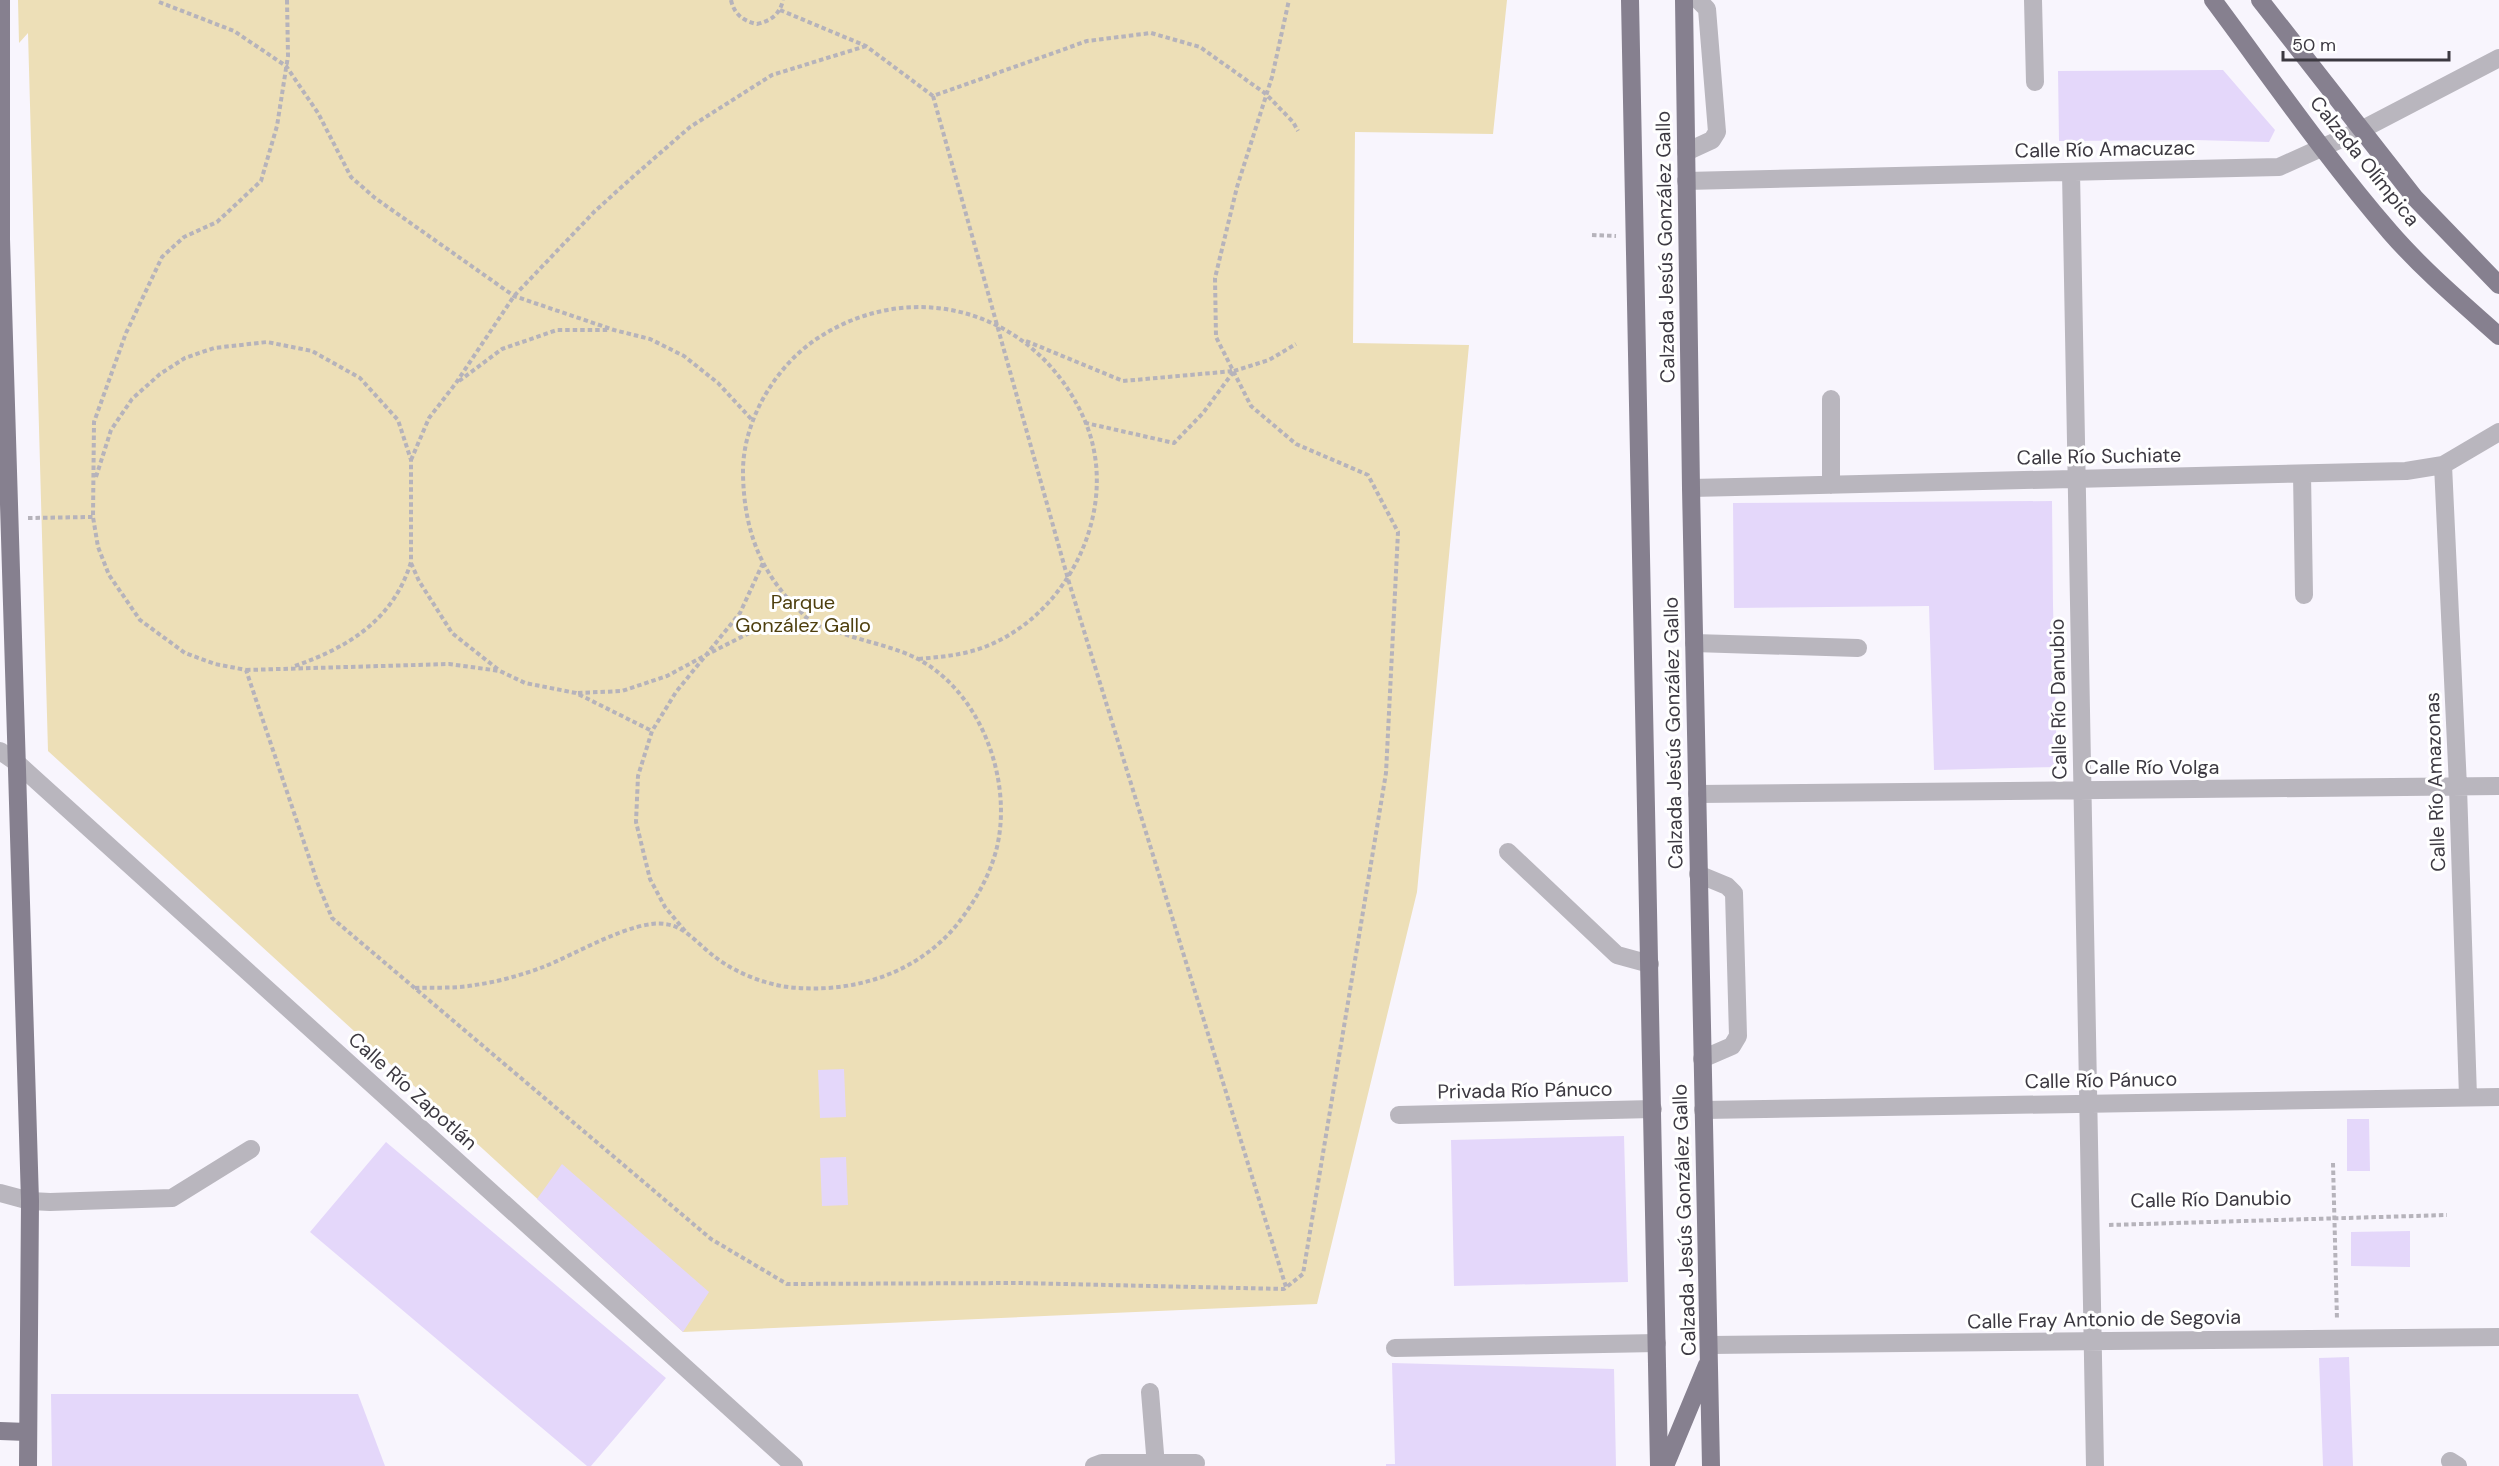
<svg xmlns="http://www.w3.org/2000/svg" width="2499" height="1466" viewBox="0 0 2499 1466" font-family="'DM Sans',sans-serif">
<style>
.green{fill:#eddfb7}
.building{fill:#e4d7fa}
.lines{fill:none;stroke-linecap:round;stroke-linejoin:round}
.path{stroke:#b6b3bb;stroke-width:4;stroke-dasharray:4.5 3;stroke-linecap:butt}
.minor{stroke:#b9b6be;stroke-width:18}
.major{stroke:#86808f;stroke-width:18}
.labels{text-anchor:middle;stroke-width:6;stroke-linejoin:round;paint-order:stroke}
.street-label{font-size:20px;fill:#3c3941;stroke:#fff}
.park-label{font-size:20px;fill:#4e3f0e;stroke:#fff}
</style>
<rect width="100%" height="100%" fill="#f8f5fd"/>
<path class="green" d="M18 0H1507L1493 134 1355 132 1353 343 1469 345 1417 892 1317 1304 683 1332 48 751 28 33 19 43Z"/>
<path class="building" d="M2223 70 2275 130 2269 142 2195 140 2059 141 2058 71Z
M2052 501 2053 605 2057 767 1934 770 1929 606 1734 608 1733 503Z
M844 1069 846 1117 820 1118 818 1070Z
M2347 1119H2369L2370 1171H2347Z
M1624 1136 1628 1282 1454 1286 1451 1140Z
M386 1142 666 1378 591 1466H587L310 1232Z
M846 1157 848 1205 822 1206 820 1158Z
M562 1164 709 1292 683 1332 537 1199Z
M2410 1231V1267L2351 1266V1232Z
M2349 1357 2353 1466H2323L2319 1358Z
M1392 1363 1614 1369 1616 1466H1386V1464H1395Z
M51 1394H358L385 1466H52Z"/>
<g class="lines">
<path class="path" d="M287 0 288 56 277 126 261 181 217 222 184 237 162 257 126 333 94 422 93 517 98 547 109 575 140 620 185 653 215 664 246 670 318 884 332 918 711 1239 787 1284 1019 1283 1284 1289 1303 1274 1386 773 1398 532 1368 475 1296 444 1251 406 1216 337 1215 278 1237 187 1272 77 1289 0
M731 0C734 14 743 21 757 24 771 21 780 14 783 0
M159 2 234 31 286 66 318 113 351 177 375 198 514 296 614 330 650 339 684 356 718 383 753 421
M780 10 866 46 933 96 1087 41 1151 33 1200 47 1266 94 1293 122 1298 131
M933 96 1068 579 1286 1287
M1592 235 1616 236
M1026 341 1123 381 1234 371 1203 413 1174 443 1086 423
M1234 371 1269 360 1296 344
M459 381 502 349 557 330H609
M411 460 429 418 456 383 514 296 595 211 635 175 690 127 772 75 866 46
M96 477 111 430 132 399 160 374 185 358 214 348 267 342 312 351 360 378 398 420 411 460V562C393 621 347 648 292 667
M28 518 93 517
M411 563 419 581 452 633 500 671
M246 670 449 664 500 671 525 683 576 693 652 731
M578 693 622 691 667 676 706 655 740 613 763 563
M685 931 665 907 650 879 636 822 638 776 652 731 676 692 706 655 761 627 814 624
M415 988C434 987 455 989 475 985 497 982 522 975 543 967 574 955 634 919 665 924 685 926 700 946 715 957 737 974 771 987 799 988 859 992 921 971 959 922 975 901 989 877 996 851 1014 783 982 693 918 659 895 647 866 642 841 633 832 630 821 628 813 623 807 619 803 614 798 609 759 571 744 528 743 474 742 422 775 366 818 338 916 274 1039 313 1085 421 1121 506 1071 612 987 646 965 655 941 657 918 659
M2333 1163 2337 1320
M2109 1225 2447 1215"/>
<path class="minor" d="M2033 0 2035 82
M1686 152 1712 140 1717 132 1707 9 1698 0
M2071 172 2095 1466
M1686 181 2279 167 2361 130 2499 58
M2443 465 2458 787 2468 1097
M2302 474 2304 595
M1831 485V399
M1691 488 2406 471 2443 465 2499 432
M1694 643 1858 648
M0 751 16 762 794 1466
M1697 794 2499 786
M1508 852 1617 955 1650 964
M1698 874 1727 886 1734 893 1738 1036 1732 1046 1702 1059
M1703 1110 2499 1097
M1399 1115 1653 1109
M0 1193 30 1201 50 1202 172 1198 251 1149
M1710 1345 2499 1337
M1395 1348 1657 1343
M1150 1392 1156 1466
M2450 1461 2458 1466
M1094 1466 1102 1463H1196"/>
<path class="major" d="M1 0V239L30 1201 28 1466
M1630 0 1659 1466
M1684 0 1691 488 1711 1466
M2213 0C2271 78 2327 159 2390 232 2423 270 2462 303 2499 336
M2260 0 2415 198 2499 285
M0 1431 27 1432
M1665 1466 1707 1365"/>
</g>
<g class="labels">
<g class="street-label">
<text transform="translate(2105 149) rotate(-1)" y="7">Calle Río Amacuzac</text>
<text transform="translate(2365 161) rotate(51)" y="7">Calzada Olímpica</text>
<text transform="translate(1665 247) rotate(-91)" y="7">Calzada Jesús González Gallo</text>
<text transform="translate(2099 456) rotate(-1)" y="7">Calle Río Suchiate</text>
<text transform="translate(2058 699) rotate(-91)" y="7">Calle Río Danubio</text>
<text transform="translate(1673 733) rotate(-91)" y="7">Calzada Jesús González Gallo</text>
<text x="2152" y="774">Calle Río Volga</text>
<text transform="translate(2435 782) rotate(-92)" y="7">Calle Río Amazonas</text>
<text transform="translate(2101 1080) rotate(-1)" y="7">Calle Río Pánuco</text>
<text transform="translate(1525 1090) rotate(-1)" y="7">Privada Río Pánuco</text>
<text transform="translate(413 1091) rotate(42)" y="7">Calle Río Zapotlán</text>
<text transform="translate(2211 1199) rotate(-1)" y="7">Calle Río Danubio</text>
<text transform="translate(1684 1220) rotate(-92)" y="7">Calzada Jesús González Gallo</text>
<text transform="translate(2104 1319) rotate(-1)" y="7">Calle Fray Antonio de Segovia</text>
</g>
<g class="park-label">
<text x="803" y="609">Parque<tspan x="803" dy="23">González Gallo</tspan></text>
</g>
</g>
<path d="M2283 51v9h166v-9" fill="none" stroke="#3c3941" stroke-width="3"/>
<text x="2292" y="51" font-size="18" fill="#3c3941" stroke="#ffffff" stroke-width="4.5" paint-order="stroke">50 m</text>
</svg>
